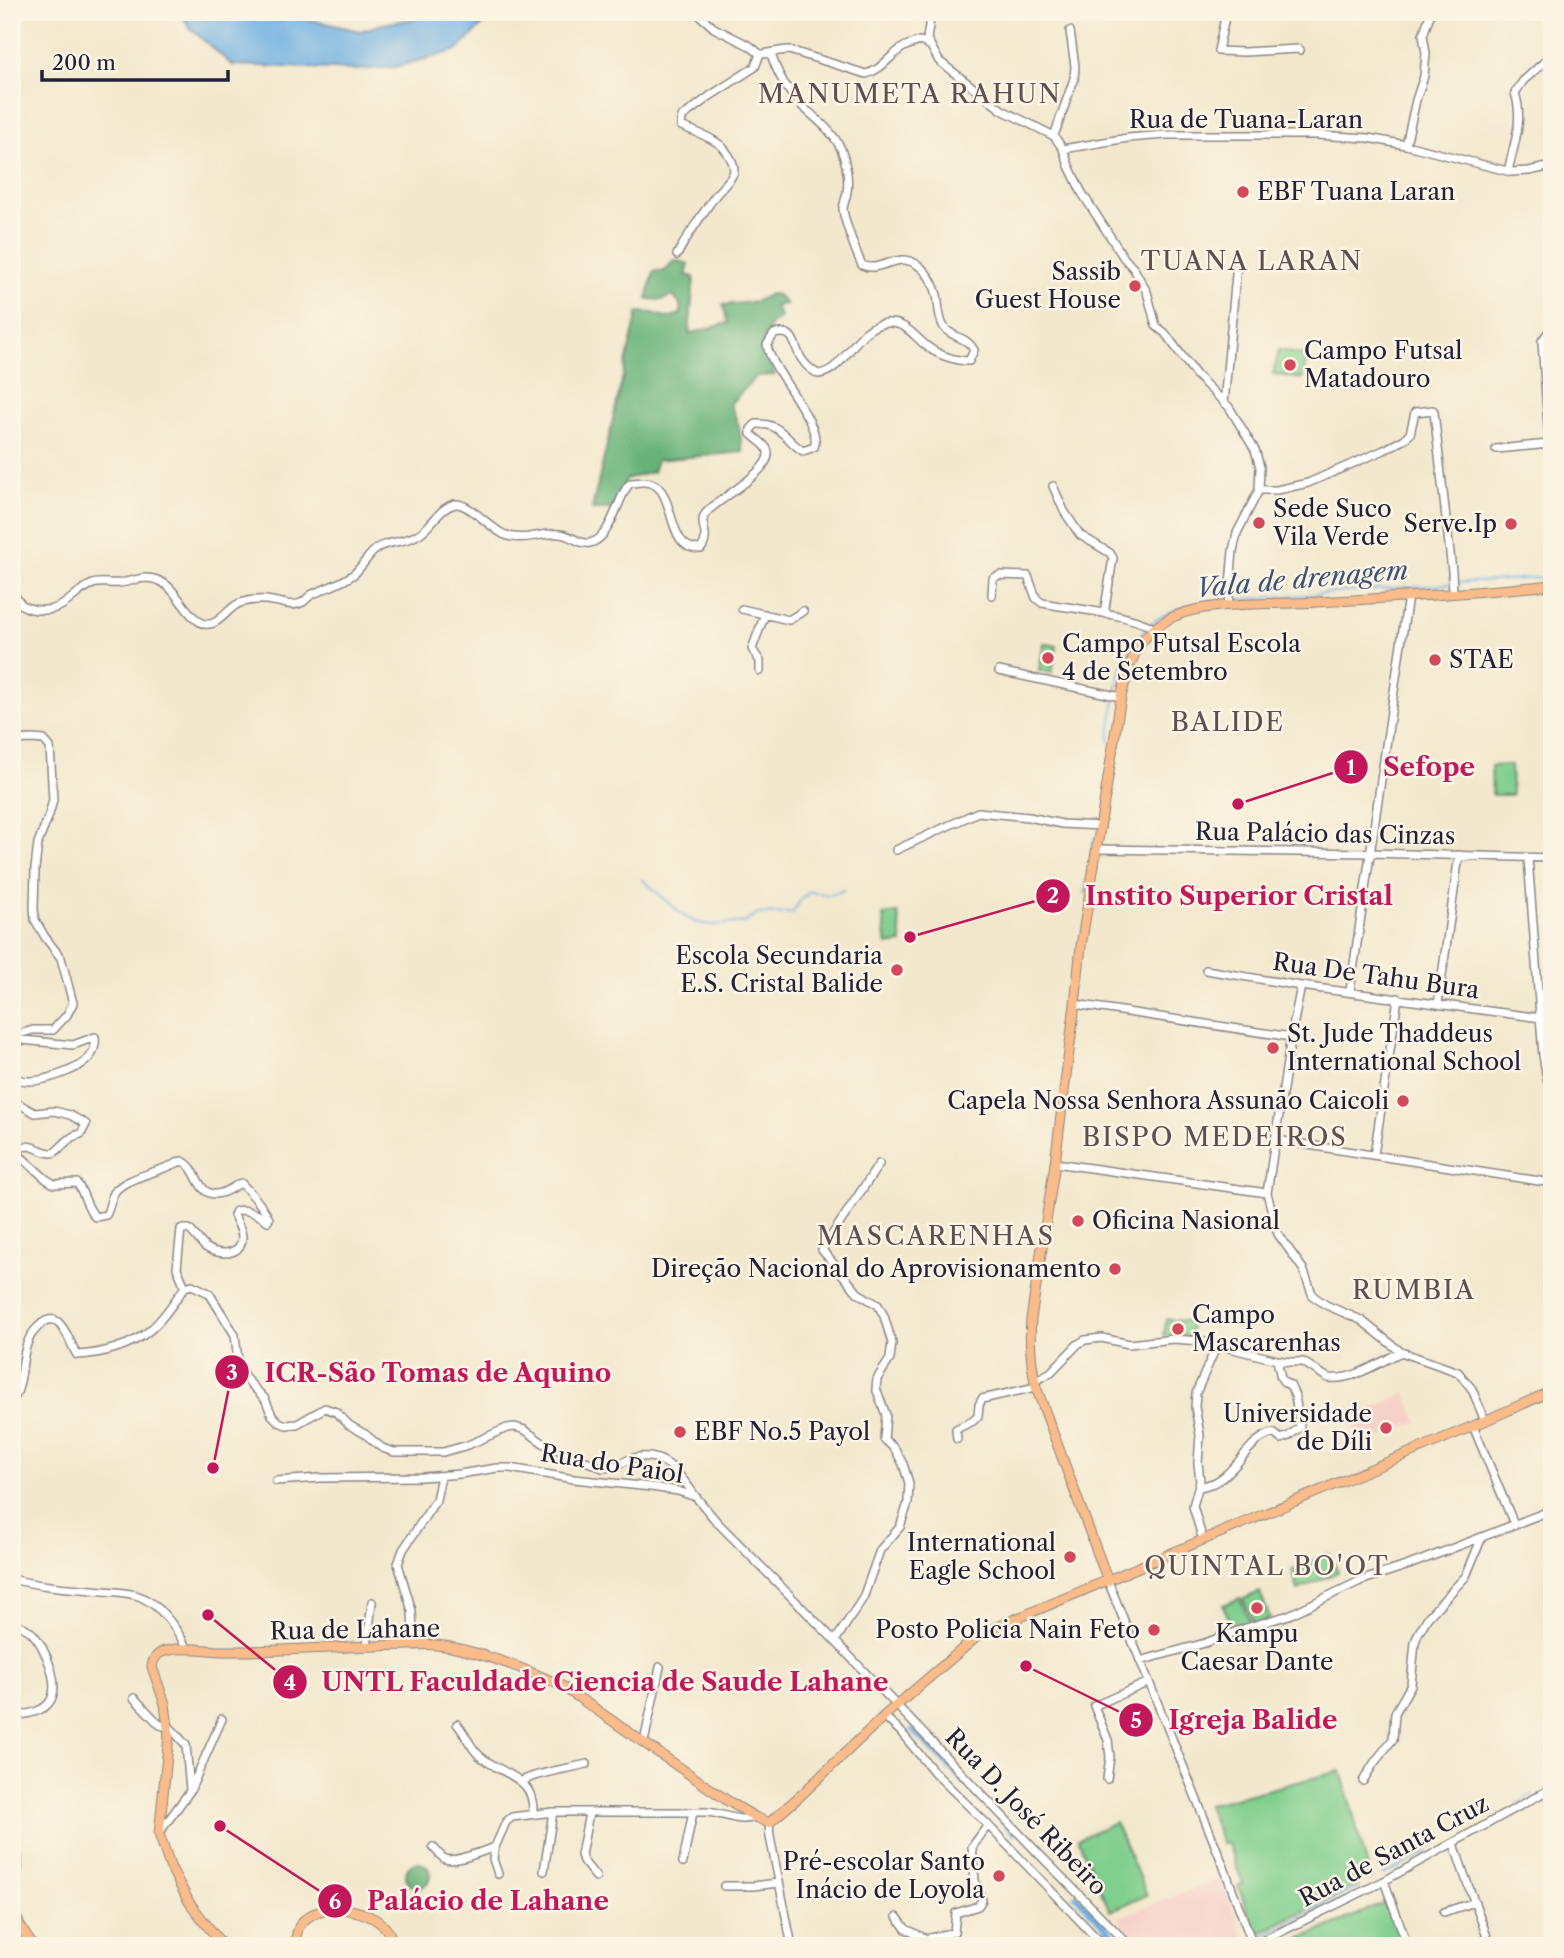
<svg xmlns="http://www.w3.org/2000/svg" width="1564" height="1958" viewBox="0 0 1564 1958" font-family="'Libre Caslon Text',serif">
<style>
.built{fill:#f7d1c9}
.green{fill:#81cf8e;stroke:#527864;stroke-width:2}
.forest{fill:#68b279;stroke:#456a5a;stroke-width:2}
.water{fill:#6caee1;stroke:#47688e;stroke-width:2}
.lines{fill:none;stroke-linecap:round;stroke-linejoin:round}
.stream{stroke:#6caee1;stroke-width:2}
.canal{stroke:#6caee1;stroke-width:6}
.minor-casing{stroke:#8a8584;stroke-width:10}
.major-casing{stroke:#8a8584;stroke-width:11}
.minor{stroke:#fff;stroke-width:7}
.major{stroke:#f9bc8a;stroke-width:9}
.poi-dot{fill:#d1495b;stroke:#fcf5e5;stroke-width:2.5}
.labels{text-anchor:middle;stroke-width:5;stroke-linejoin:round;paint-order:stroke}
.street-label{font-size:24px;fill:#22223b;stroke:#fcf5e5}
.poi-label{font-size:24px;fill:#22223b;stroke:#fcf5e5;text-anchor:start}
.neighbourhood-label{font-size:26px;letter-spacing:2px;fill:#5f4f52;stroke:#fcf5e5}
.water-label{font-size:26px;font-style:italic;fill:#3c5375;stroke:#fcf5e5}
.leader{fill:none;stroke:#c2185b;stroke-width:2.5}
.callout-dot{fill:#c2185b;stroke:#fcf5e5;stroke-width:2.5}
.mark-label{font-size:21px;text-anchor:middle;font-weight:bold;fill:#fff}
.callout-label{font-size:26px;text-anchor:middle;font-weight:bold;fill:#c2185b;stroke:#fcf5e5;stroke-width:5;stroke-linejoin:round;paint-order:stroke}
</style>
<rect width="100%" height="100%" fill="#fcf5e5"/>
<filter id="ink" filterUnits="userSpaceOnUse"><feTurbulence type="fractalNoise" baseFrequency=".0143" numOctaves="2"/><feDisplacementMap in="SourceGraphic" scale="14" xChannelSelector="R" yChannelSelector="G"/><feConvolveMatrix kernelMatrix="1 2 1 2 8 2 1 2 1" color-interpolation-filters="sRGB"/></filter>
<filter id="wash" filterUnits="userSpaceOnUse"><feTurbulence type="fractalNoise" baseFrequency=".00686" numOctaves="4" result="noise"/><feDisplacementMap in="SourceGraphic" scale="28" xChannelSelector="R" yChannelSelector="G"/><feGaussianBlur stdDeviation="1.57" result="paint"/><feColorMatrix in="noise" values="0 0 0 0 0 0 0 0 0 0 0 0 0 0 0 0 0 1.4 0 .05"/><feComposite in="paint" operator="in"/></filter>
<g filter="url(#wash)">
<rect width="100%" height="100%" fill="#f3e8cd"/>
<path class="built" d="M1406 1393 1418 1422 1362 1445 1351 1418Z
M1222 1878 1244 1940 1232 1946H1143L1117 1918Z"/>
<path class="green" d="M1279 350 1308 356 1302 379 1273 374Z
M1044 643 1057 646 1052 673 1039 670Z
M1511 765 1512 795H1492L1491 766Z
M898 913 902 943 887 945 883 915Z
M1166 1319 1192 1322 1190 1337 1164 1335Z
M1329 1554 1338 1572 1298 1590 1292 1570Z
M1260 1592 1270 1618 1254 1625 1243 1599Z
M1240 1598 1250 1624 1234 1631 1223 1605Z
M1341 1771 1371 1879 1359 1881V1884L1257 1934 1238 1886 1243 1884 1227 1842 1222 1844 1207 1805Z
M1115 1822 1147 1895 1110 1911 1078 1839Z
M1386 1902 1404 1946H1284Z"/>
<path class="forest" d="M674 260 689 264 686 275 694 277 689 334 728 323 723 305 755 302 770 294 778 295 786 304 775 306 781 318 770 325 763 342 775 375 757 376 730 404 739 426 743 452 657 460 653 472 626 479 613 509H592L638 312 654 313 667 318 681 314 680 304 672 295 663 300 647 299 654 271H665Z
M406 1875a12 12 0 1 1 24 0a12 12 0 1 1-24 0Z"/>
<path class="water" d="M180 12H276L360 31 383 24 412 19 428 12H495L458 50 395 67 355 70 232 65 191 29Z"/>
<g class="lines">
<path class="stream" d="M1456 583 1552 577
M1233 600 1451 584
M1151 624C1173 607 1196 603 1224 600
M1116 694C1120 669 1127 646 1147 628
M1109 742 1115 699
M1091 856 1094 838
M642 879 684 916 697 923 713 925 746 922 757 914 792 913 802 898 810 892 829 895 844 890
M1085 894 1087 883
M1069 996 1075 959
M1545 1057H1552
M1517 1804 1533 1794
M1383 1875 1429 1852
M1259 1938 1359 1887
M1237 1946 1244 1943"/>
<path class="canal" d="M913 1730 1014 1833
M1076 1896 1124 1946"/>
</g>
</g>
<g filter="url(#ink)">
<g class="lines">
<defs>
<path id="minor" d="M696 12 714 28 750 46 760 54C770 54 779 50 789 50L866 74C882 70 890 55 904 47 909 44 915 43 920 41L929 45
M931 12 927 39 939 61 1002 110 1054 136 1063 149 1069 166 1082 193 1124 258 1134 269 1147 292 1156 326 1165 333 1196 375 1229 407 1255 450 1260 467 1259 490 1237 533 1233 551 1228 606
M1226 12 1218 51 1244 52 1298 49 1300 50
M1054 136 1074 79 1075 66 1070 31
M1406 145 1416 100 1424 76 1426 53 1423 35 1431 12
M1063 149 1128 138 1166 135H1316L1368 138 1406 145 1511 172 1529 171 1552 166
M1508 171C1514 144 1524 120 1515 93L1523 81 1552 55
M677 255C688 234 702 215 715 196 720 189 729 182 733 174 737 164 725 147 716 142 706 135 693 131 681 126L682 117 710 96 755 67 760 54
M1552 330 1547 334 1542 341 1552 482
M1224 403 1237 264
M1496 449 1549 444
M1053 486 1064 511 1080 535 1110 553 1113 558 1105 608 1106 614
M1259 490H1277L1308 483 1384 450 1403 440 1410 434 1415 412 1433 410 1434 412 1452 571 1453 593
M12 593C16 596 18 601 22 605 28 609 35 610 42 610 67 611 73 591 93 584 101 581 110 584 119 583 128 582 136 579 145 578 173 578 178 604 196 619 199 621 202 624 205 624 220 626 228 607 240 603 250 600 262 599 272 601 283 602 293 608 303 602 306 600 308 597 311 595 325 588 341 584 354 574 363 566 369 553 379 547 390 541 405 543 419 534 432 526 440 507 455 504 468 502 489 527 503 534 522 543 541 532 560 534 571 535 580 545 590 543 613 538 619 490 631 483 632 483 641 482 642 482 680 479 661 551 701 549 712 534 697 524 706 513 717 499 777 469 767 449 764 443 756 439 751 434V429L756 424C782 423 784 439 803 451L814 447C824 426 771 371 767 345L774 334C792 330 793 339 798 352 802 362 809 369 818 374 846 372 855 325 887 323 907 322 913 336 928 347 938 355 956 361 969 361L974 350C967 336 951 338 944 327 938 318 939 305 937 295 933 280 922 262 905 260 890 259 877 272 862 265 857 255 843 218 843 208 844 203 846 198 847 192 849 179 846 162 841 149 832 130 816 119 801 105 786 90 777 73 771 54
M992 595 993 578 1000 575 1028 576 1036 598 1042 603C1075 609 1125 613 1154 628
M742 609 789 620 803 611
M760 671V661L752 649 765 614
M999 671 1121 697
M12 740 32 739 44 740 50 747 53 800 49 815 38 843 35 869 34 908 35 920 45 937 61 958 73 1003 67 1015 53 1030H33L12 1036
M1097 849 1371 853 1552 858
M896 850 978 812 1029 817 1062 824 1101 826
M1528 858 1543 1055 1547 1079 1552 1092
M1206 970 1301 986 1541 1018
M1350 991 1408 596
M1075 1004 1291 1037
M1438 1004 1459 855
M12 1039 73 1045 95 1037C96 1043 94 1052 90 1057 79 1070 45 1081 29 1081 23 1081 17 1079 12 1078
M12 1100 35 1113 54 1111 70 1115 86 1124 81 1134C66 1136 59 1153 52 1153 39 1153 33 1141 17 1149L19 1155 46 1179 54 1184 77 1183C85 1194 86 1207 95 1217L106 1215C110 1208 110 1200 114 1193 122 1178 164 1171 181 1161 198 1165 196 1194 215 1194 225 1194 232 1187 241 1183 252 1194 263 1206 269 1219L268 1221C258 1215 248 1208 236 1211L234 1215C237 1223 245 1234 241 1243 236 1257 215 1254 205 1247 200 1242 195 1235 189 1229H181L177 1268 185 1287
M1276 1140 1552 1183
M1374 1155 1398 998
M1055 1163 1267 1193 1278 1234 1303 1269 1313 1296 1326 1305 1361 1320 1401 1352 1458 1372 1472 1389 1485 1421
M1267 1193 1291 1037 1301 986
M1035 1381 1051 1372 1078 1344 1085 1340 1102 1338 1129 1344 1173 1339 1201 1341 1277 1360 1291 1362H1303L1328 1378C1353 1381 1378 1363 1401 1352
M12 1402C24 1384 20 1363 27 1344 30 1334 46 1313 58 1322 67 1330 71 1345 77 1355 101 1354 132 1346 150 1330 164 1319 174 1301 185 1287L192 1285 209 1293 235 1335 238 1361 245 1378 265 1399 272 1415 279 1422 286 1425 297 1424 325 1408 336 1412 349 1425 365 1434 382 1448 394 1452H443L468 1445 507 1428 515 1427 525 1430 546 1445 603 1468C616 1468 622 1461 634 1458 666 1451 680 1475 696 1497
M1473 1426 1514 1524
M957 1439 956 1429 973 1421 978 1416 979 1405 982 1399 1036 1387
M276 1481 320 1478 423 1477 460 1474 497 1468H510L574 1479 651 1487 678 1491 696 1497 717 1522 835 1641 1035 1850 1130 1946
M1198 1488C1205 1485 1214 1484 1219 1480 1240 1467 1248 1440 1273 1433L1281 1439 1289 1436 1300 1427 1295 1396 1290 1385 1285 1383 1281 1378 1277 1360
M1202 1537 1193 1506 1200 1481 1198 1463 1200 1435 1195 1407 1196 1393 1217 1345
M12 1579C42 1587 73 1588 104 1591 116 1592 130 1592 141 1597 163 1607 177 1629 187 1649
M1108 1581 1222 1862 1253 1945
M12 1623C20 1625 26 1627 32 1633 45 1646 63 1688 48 1704 40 1713 24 1715 12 1716
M835 1641 863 1598 880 1550 900 1527 908 1503 909 1483 903 1464 895 1449 884 1439 886 1415 876 1388 877 1379 890 1359 891 1350 892 1343 884 1316 878 1305 858 1293 822 1250 879 1164
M410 1645 413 1632 412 1611 398 1564 403 1550 436 1500 441 1476
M367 1646 372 1602
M1140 1661 1205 1643 1246 1628 1289 1615 1360 1581 1409 1565 1552 1510
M134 1698 160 1725 168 1727
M884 1716 900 1731 935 1773 988 1825 1104 1946
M457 1724C466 1734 470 1748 480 1756 504 1777 535 1775 533 1814
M168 1725 186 1745 190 1790
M644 1742 660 1667
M1107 1779 1110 1757 1108 1740 1094 1706 1149 1682
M522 1781C539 1772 567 1769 587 1764
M1363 1781 1374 1763 1393 1739 1395 1713 1411 1685 1415 1642 1418 1634 1428 1617 1466 1576 1482 1537
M589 1813 581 1855 583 1861 596 1877
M769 1823 770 1837 792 1946
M159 1833 190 1791 222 1719
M1454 1843C1464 1878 1479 1911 1490 1946
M433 1847C437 1851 441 1857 445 1859 456 1863 483 1851 495 1847
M683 1862 693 1812
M544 1871 553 1812H706C723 1813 738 1823 755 1817
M498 1874 493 1859 495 1847 506 1822 512 1817 553 1812
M1384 1881 1408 1946
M724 1886H753L778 1883
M1444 1912 1475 1902
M897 1917 906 1929 926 1939 954 1932 956 1913 978 1906 982 1900 975 1881 972 1847 988 1825
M1252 1946 1384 1881 1552 1788"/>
<path id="major" d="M1108 1581 1036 1387C1031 1364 1029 1343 1031 1319L1055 1163 1075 1004 1081 946 1121 697C1130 663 1135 637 1169 619 1203 600 1277 605 1317 602 1395 598 1474 593 1552 585
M12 1844C24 1862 13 1880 13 1899 13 1917 23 1932 33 1946
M223 1946 189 1902 170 1866 159 1834 169 1736 165 1704 152 1667C153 1657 160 1651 170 1650 189 1646 211 1652 230 1651 290 1651 350 1646 410 1645 419 1645 429 1644 437 1645 473 1649 529 1670 562 1686L728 1801 755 1817 769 1823 800 1796 884 1716 980 1634 1473 1426 1552 1391
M295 1946C296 1939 296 1931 300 1925 318 1898 378 1908 390 1935 391 1937 392 1944 393 1946"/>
</defs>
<use href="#minor" class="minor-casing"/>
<use href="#major" class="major-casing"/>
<use href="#minor" class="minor"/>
<use href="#major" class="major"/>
</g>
</g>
<g class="poi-dot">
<circle cx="1243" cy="192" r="7"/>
<circle cx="1135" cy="286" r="7"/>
<circle cx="1290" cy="365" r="7"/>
<circle cx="1259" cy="523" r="7"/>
<circle cx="1511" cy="524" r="7"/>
<circle cx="1048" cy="658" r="7"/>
<circle cx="1435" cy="660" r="7"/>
<circle cx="897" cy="970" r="7"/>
<circle cx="1273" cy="1048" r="7"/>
<circle cx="1403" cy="1101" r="7"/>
<circle cx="1078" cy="1221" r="7"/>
<circle cx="1115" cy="1269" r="7"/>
<circle cx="1178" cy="1329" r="7"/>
<circle cx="1386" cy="1428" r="7"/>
<circle cx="680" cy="1432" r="7"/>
<circle cx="1070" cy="1557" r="7"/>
<circle cx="1257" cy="1608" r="7"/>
<circle cx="1154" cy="1630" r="7"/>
<circle cx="999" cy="1876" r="7"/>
</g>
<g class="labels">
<g class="street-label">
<text x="1246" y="128">Rua de Tuana-Laran</text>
<text transform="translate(1325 834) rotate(1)" y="8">Rua Palácio das Cinzas</text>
<text transform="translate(1376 976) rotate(8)" y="8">Rua De Tahu Bura</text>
<text transform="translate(612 1464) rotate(9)" y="8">Rua do Paiol</text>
<text transform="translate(355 1630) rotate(-1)" y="8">Rua de Lahane</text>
<text transform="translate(1026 1812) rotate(46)" y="8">Rua D. José Ribeiro</text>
<text transform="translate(1394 1851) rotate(-28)" y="8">Rua de Santa Cruz</text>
</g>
<g class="poi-label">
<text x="1257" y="200">EBF Tuana Laran</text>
<text x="1121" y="280" text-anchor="end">Sassib<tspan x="1121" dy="28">Guest House</tspan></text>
<text x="1304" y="359">Campo Futsal<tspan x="1304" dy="28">Matadouro</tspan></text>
<text x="1273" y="517">Sede Suco<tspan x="1273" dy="28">Vila Verde</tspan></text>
<text x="1497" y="532" text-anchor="end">Serve.Ip</text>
<text x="1062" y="652">Campo Futsal Escola<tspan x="1062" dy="28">4 de Setembro</tspan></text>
<text x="1449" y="668">STAE</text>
<text x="883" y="964" text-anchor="end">Escola Secundaria<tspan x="883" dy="28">E.S. Cristal Balide</tspan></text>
<text x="1287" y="1042">St. Jude Thaddeus<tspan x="1287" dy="28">International School</tspan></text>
<text x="1389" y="1109" text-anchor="end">Capela Nossa Senhora Assunão Caicoli</text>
<text x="1092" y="1229">Oficina Nasional</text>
<text x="1101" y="1277" text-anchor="end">Direção Nacional do Aprovisionamento</text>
<text x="1192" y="1323">Campo<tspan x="1192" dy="28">Mascarenhas</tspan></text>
<text x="1372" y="1422" text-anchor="end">Universidade<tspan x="1372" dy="28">de Díli</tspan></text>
<text x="694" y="1440">EBF No.5 Payol</text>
<text x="1056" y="1551" text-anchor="end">International<tspan x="1056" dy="28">Eagle School</tspan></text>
<text x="1140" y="1638" text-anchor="end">Posto Policia Nain Feto</text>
<text x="1257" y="1642" text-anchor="middle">Kampu<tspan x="1257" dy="28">Caesar Dante</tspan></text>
<text x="985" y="1870" text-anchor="end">Pré-escolar Santo<tspan x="985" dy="28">Inácio de Loyola</tspan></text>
</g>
<g class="neighbourhood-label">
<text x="910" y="103">MANUMETA RAHUN</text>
<text x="1252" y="270">TUANA LARAN</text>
<text x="1228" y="731">BALIDE</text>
<text x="1215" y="1146">BISPO MEDEIROS</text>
<text x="936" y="1245">MASCARENHAS</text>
<text x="1414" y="1299">RUMBIA</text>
<text x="1267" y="1575">QUINTAL BO'OT</text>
</g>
<g class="water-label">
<text transform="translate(1302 579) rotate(-5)" y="9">Vala de drenagem</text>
</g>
</g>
<path class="leader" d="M1238 804L1351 767M910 937L1053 896M213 1468L232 1372M208 1615L290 1682M1026 1666L1136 1720M220 1826L335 1901"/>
<g class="callout-dot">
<circle cx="1238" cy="804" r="7"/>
<circle cx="910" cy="937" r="7"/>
<circle cx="213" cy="1468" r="7"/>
<circle cx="208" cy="1615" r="7"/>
<circle cx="1026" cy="1666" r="7"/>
<circle cx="220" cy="1826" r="7"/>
<circle cx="1351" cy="767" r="18"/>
<circle cx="1053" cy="896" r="18"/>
<circle cx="232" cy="1372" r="18"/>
<circle cx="290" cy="1682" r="18"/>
<circle cx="1136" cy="1720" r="18"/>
<circle cx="335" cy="1901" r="18"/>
</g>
<g class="mark-label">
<text x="1351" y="775">1</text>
<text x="1053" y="903">2</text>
<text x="232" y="1380">3</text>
<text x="290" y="1690">4</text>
<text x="1136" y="1728">5</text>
<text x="335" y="1909">6</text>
</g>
<g class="callout-label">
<text x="1429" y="776">Sefope</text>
<text x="1239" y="905">Instito Superior Cristal</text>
<text x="438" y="1382">ICR-São Tomas de Aquino</text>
<text x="605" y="1691">UNTL Faculdade Ciencia de Saude Lahane</text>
<text x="1253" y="1729">Igreja Balide</text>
<text x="488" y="1910">Palácio de Lahane</text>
</g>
<rect width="1564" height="1958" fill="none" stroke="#fcf5e5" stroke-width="42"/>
<path d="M42 70v10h186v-10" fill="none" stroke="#22223b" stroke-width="3.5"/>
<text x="52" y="70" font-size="21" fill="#22223b" stroke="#fcf5e5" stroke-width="5" paint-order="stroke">200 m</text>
</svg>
